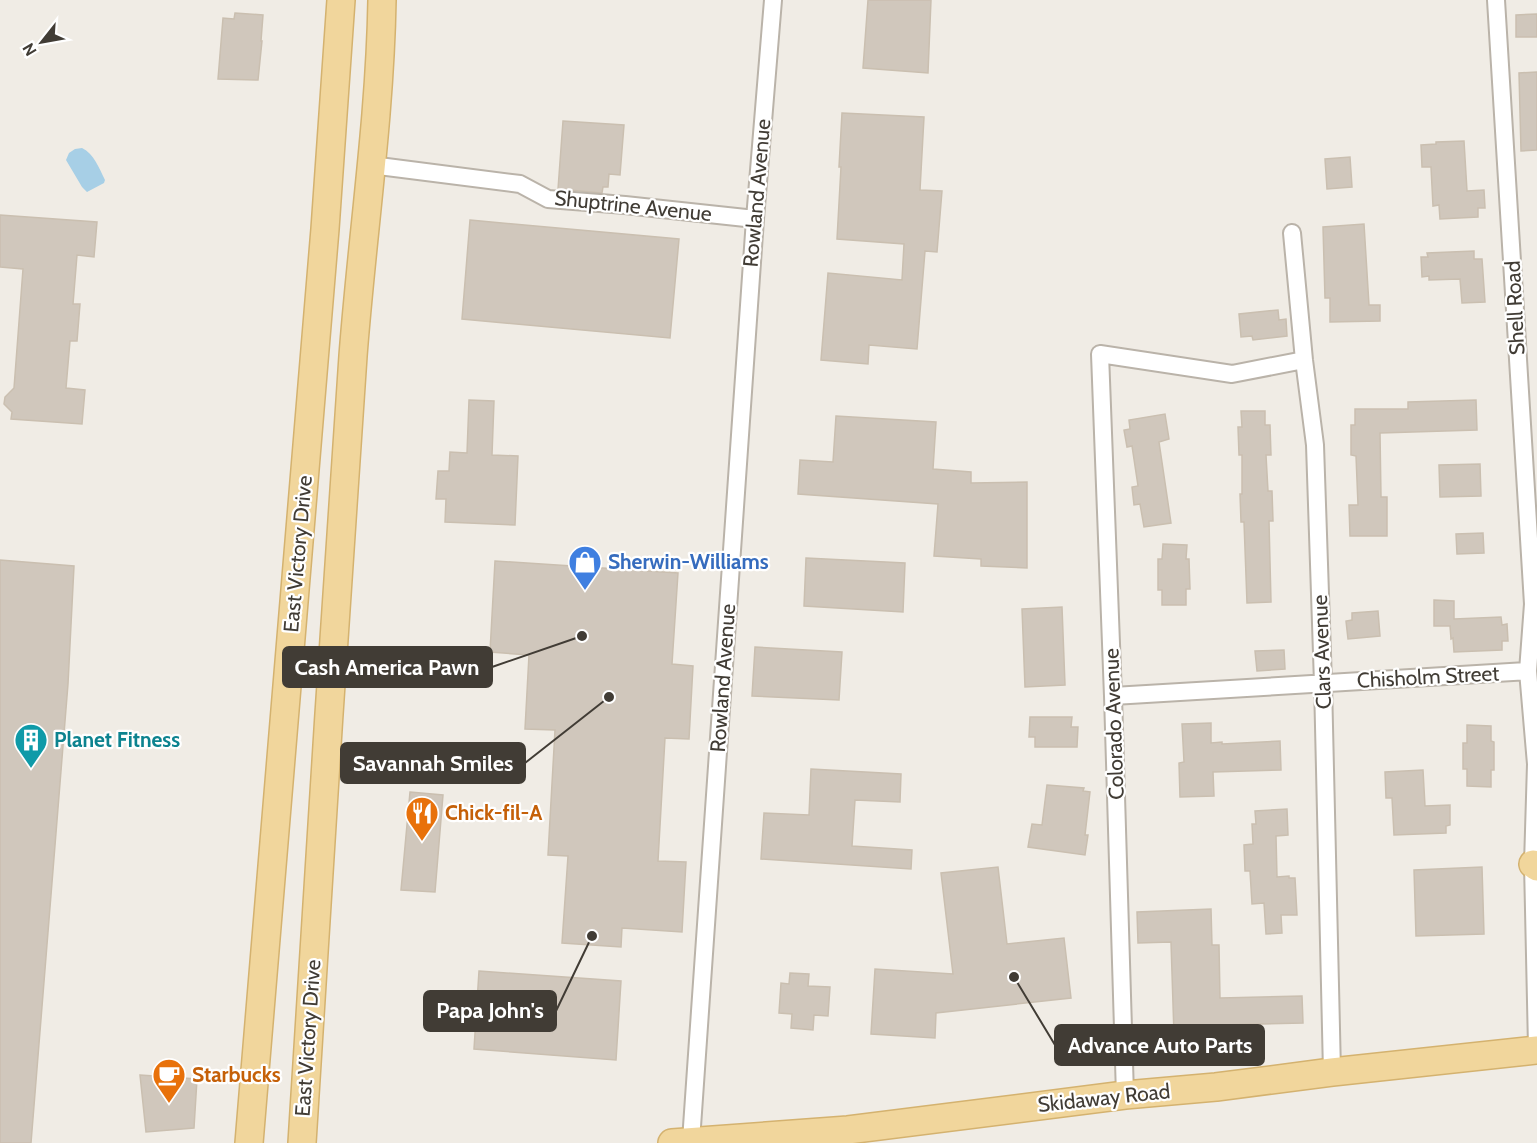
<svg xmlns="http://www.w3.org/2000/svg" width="1537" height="1143" viewBox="0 0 1537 1143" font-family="Cabin,sans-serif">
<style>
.water{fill:#a7cfe6}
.building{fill:#d0c7bc;stroke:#cabfb0;stroke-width:1.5}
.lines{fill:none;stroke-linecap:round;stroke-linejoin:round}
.street-casing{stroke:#bab3a9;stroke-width:20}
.primary-casing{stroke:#d4b26f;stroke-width:30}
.street{stroke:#fff;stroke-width:16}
.primary{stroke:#f1d69c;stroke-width:27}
.labels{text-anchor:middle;stroke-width:4.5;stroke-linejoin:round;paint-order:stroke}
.street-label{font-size:21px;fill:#413c35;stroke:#fff}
.shop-label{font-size:21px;font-weight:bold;fill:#366cbe;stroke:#fff;text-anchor:start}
.culture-label{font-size:21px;font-weight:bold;fill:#0d838f;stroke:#fff;text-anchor:start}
.food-label{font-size:21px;font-weight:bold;fill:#c56008;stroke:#fff;text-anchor:start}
.leader{fill:none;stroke:#413c35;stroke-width:2}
.callout-dot{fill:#413c35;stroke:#fff;stroke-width:2}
.callout{fill:#413c35;stroke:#413c35;stroke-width:2}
.callout-label{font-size:22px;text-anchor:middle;font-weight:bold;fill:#fff}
</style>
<rect width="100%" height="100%" fill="#f0ece5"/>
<path class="water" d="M82 148C94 154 99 168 105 180L104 183 87 192 82 187 66 160 69 153 75 149Z"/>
<path class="building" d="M868 0H931L928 73 863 68Z
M235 13 263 15 261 41H262L258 80 218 79 223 18 234 19Z
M1537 14V37H1516V15Z
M1537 72V150L1521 151 1519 73Z
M842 113 924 117 920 190 942 191 937 252 925 251 917 349 869 345 868 364 821 360 828 273 902 280 904 244 837 239 841 167H839Z
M563 121 624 125 620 175 609 174 608 187H603L602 193 558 189Z
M1464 141 1467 191 1484 190 1485 208H1478V217L1440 219 1439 205 1433 206 1431 167H1422L1421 145 1436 144V142Z
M1350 157 1352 187 1327 189 1325 159Z
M0 215 97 222 94 257 77 255 73 304H80L77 341H70L66 388 85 390 82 424 11 419 12 412 4 404 5 397 14 388 23 269 0 267Z
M470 220 679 239 670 338 462 319Z
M1364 224 1369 305H1380V321L1330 322V298H1325L1323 227Z
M1474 251V259H1482L1485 302 1462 303 1460 279 1429 280V276L1422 277 1421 257H1428L1427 253Z
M1278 310 1279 320 1286 319 1287 336 1253 340 1252 336 1241 337 1239 314Z
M469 400 494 401 492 455 518 456 515 525 445 522 446 499H436L438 471H449L450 452 467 453Z
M1476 400 1477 430 1380 433 1381 497H1387V536H1350L1349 505H1358L1356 456 1351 455V425H1355V409H1408V402Z
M1241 411H1265V425H1270L1271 455H1266L1268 491H1272L1273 521H1269L1271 602 1247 603 1244 522H1241L1240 494H1242V455H1239L1238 427H1242Z
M1165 414 1169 439 1159 442 1171 523 1144 527 1140 504 1134 505 1132 487 1138 486 1132 446 1127 447 1124 430 1130 429 1129 420Z
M836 416 936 422 933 469 971 472V483L1027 482V568L981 566V559L934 556 938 504 798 494 800 460 833 462Z
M1480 464 1481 496 1440 497 1439 465Z
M1483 533 1484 553 1457 554 1456 534Z
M1163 544 1187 545 1186 559H1189L1190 589H1186V605H1162V590H1158V559H1162Z
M806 558 905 563 903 612 804 606Z
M0 560 74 566 68 684 31 1143H0Z
M495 561 678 573 672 664 693 666 689 739 665 738 658 861 686 862 682 932 622 928 621 947 562 943 568 856 548 855 555 730 525 729 529 655 490 652Z
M1434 600 1454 601V619L1501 617 1502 625 1507 624 1508 641H1502V650L1454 652 1453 638 1451 639 1450 626H1434Z
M1062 607 1065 685 1025 687 1022 609Z
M1378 611 1380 636 1348 639 1346 621 1352 620V613Z
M755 647 842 652 839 700 752 696Z
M1284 650 1285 669 1257 671 1255 651Z
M1030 717H1072L1071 727H1078L1077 747H1035V737H1029Z
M1211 723V743L1222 742V744L1280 741 1281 770 1213 772 1214 796 1180 797 1179 763 1184 762 1182 724Z
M1467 725 1491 726V741L1494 742V770H1491V787L1467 786V769H1463V743H1467Z
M811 769 901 774 900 802 855 800 852 846 912 850 911 869 761 859 764 813 809 815Z
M1423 770 1425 806 1450 805V825L1446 826V833L1394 835 1392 798H1386L1385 772Z
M1047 785 1084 788 1083 791 1090 792 1085 835H1088L1085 855 1028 847 1032 824 1042 825Z
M410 792 443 795 435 892 401 890Z
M1287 809 1288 835 1276 836 1277 877 1289 876V878H1295L1297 915H1281L1282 933 1266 934 1264 903 1252 904 1250 871H1245L1244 845 1253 844 1252 824H1256L1255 811Z
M998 867 1007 944 1064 938 1071 998 936 1013 935 1038 871 1034 875 969 953 974 941 873Z
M1482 867 1484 934 1416 936 1414 870Z
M1211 909 1212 945H1219L1220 998 1302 996 1303 1023 1221 1025 1222 1034 1174 1035 1171 942 1138 943 1137 912Z
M479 971 621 981 616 1060 474 1049Z
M790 973 809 974 808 986 830 987 828 1016 814 1015 813 1030 791 1028 792 1014 779 1013 781 983 789 984Z
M140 1075 197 1079 194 1128 146 1132Z"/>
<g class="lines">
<defs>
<path id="street" d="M1496 0 1533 604 1528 671 1536 764 1533 864 1537 1047
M371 165 520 184 548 199 625 205 755 219
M1292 233 1304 360 1315 445 1323 683 1332 1072
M1113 696 1528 671
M1125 1095 1113 696 1100 354 1232 374 1304 360
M691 1141 755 219 773 0"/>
<path id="primary" d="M1533 864 1537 867
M249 1143 325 229 341 0
M302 1143C319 881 334 618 353 356 362 237 380 119 382 0
M672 1143 848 1130 1125 1095 1216 1087 1332 1072 1537 1050"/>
</defs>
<use href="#street" class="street-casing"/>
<use href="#primary" class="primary-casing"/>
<use href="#street" class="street"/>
<use href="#primary" class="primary"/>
</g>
<defs>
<symbol id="shop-pin" viewBox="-11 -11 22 30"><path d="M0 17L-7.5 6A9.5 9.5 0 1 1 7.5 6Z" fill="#3f7fe0" stroke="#fff"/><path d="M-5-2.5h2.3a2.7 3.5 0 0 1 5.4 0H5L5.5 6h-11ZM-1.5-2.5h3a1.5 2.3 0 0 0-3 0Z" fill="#fff"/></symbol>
<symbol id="building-pin" viewBox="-11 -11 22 30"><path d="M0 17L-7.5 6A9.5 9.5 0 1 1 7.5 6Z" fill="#0f9aa8" stroke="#fff"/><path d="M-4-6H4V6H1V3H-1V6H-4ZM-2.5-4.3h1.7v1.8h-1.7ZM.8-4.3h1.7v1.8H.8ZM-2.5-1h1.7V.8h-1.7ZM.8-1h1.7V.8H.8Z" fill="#fff"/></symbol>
<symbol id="restaurant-pin" viewBox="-11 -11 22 30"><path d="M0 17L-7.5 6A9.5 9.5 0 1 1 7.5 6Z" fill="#e8710a" stroke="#fff"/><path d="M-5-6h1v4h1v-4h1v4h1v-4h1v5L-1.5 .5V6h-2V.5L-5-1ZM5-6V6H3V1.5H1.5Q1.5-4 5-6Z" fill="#fff"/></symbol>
<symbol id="cafe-pin" viewBox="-11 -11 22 30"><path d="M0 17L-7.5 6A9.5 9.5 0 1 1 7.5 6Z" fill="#e8710a" stroke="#fff"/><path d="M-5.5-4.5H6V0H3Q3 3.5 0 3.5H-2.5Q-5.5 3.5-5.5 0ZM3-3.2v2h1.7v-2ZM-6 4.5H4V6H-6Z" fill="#fff"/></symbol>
</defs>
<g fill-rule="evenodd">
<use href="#shop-pin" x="566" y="543" width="38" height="52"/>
<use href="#building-pin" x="12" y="721" width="38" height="52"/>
<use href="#restaurant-pin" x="403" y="794" width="38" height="52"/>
<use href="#cafe-pin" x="150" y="1056" width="38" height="52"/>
</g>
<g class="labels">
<g class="street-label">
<text transform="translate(757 193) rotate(-85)" y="7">Rowland Avenue</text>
<text transform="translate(633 206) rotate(6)" y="7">Shuptrine Avenue</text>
<text transform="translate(1515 308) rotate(-93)" y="7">Shell Road</text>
<text transform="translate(298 554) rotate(-85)" y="7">East Victory Drive</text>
<text transform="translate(1322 652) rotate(-92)" y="7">Clars Avenue</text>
<text transform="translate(1428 677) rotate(-3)" y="7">Chisholm Street</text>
<text transform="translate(723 678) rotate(-86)" y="7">Rowland Avenue</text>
<text transform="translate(1114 724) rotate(-92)" y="7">Colorado Avenue</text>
<text transform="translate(308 1038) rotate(-86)" y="7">East Victory Drive</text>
<text transform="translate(1104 1098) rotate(-6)" y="7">Skidaway Road</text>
</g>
<g class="shop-label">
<text x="608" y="569">Sherwin-Williams</text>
</g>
<g class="culture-label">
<text x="54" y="747">Planet Fitness</text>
</g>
<g class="food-label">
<text x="445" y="820">Chick-fil-A</text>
<text x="192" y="1082">Starbucks</text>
</g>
</g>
<path class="leader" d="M582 636L492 667M609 697L525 763M592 936L556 1011M1014 977L1055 1045"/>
<g class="callout-dot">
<circle cx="582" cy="636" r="6"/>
<circle cx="609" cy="697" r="6"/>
<circle cx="592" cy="936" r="6"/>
<circle cx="1014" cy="977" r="6"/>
</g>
<g class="callout">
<rect x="283" y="647" width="209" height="40" rx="6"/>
<rect x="341" y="743" width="184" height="40" rx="6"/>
<rect x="424" y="991" width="132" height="40" rx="6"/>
<rect x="1055" y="1025" width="209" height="40" rx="6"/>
</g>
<g class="callout-label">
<text x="387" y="675">Cash America Pawn</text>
<text x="433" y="771">Savannah Smiles</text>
<text x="490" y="1018">Papa John's</text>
<text x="1160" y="1053">Advance Auto Parts</text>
</g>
<g transform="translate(42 42) rotate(239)" stroke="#ffffff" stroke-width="4.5" paint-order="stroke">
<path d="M0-4.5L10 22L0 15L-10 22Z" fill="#413c35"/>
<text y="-9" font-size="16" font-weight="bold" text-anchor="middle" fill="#413c35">N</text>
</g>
</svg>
